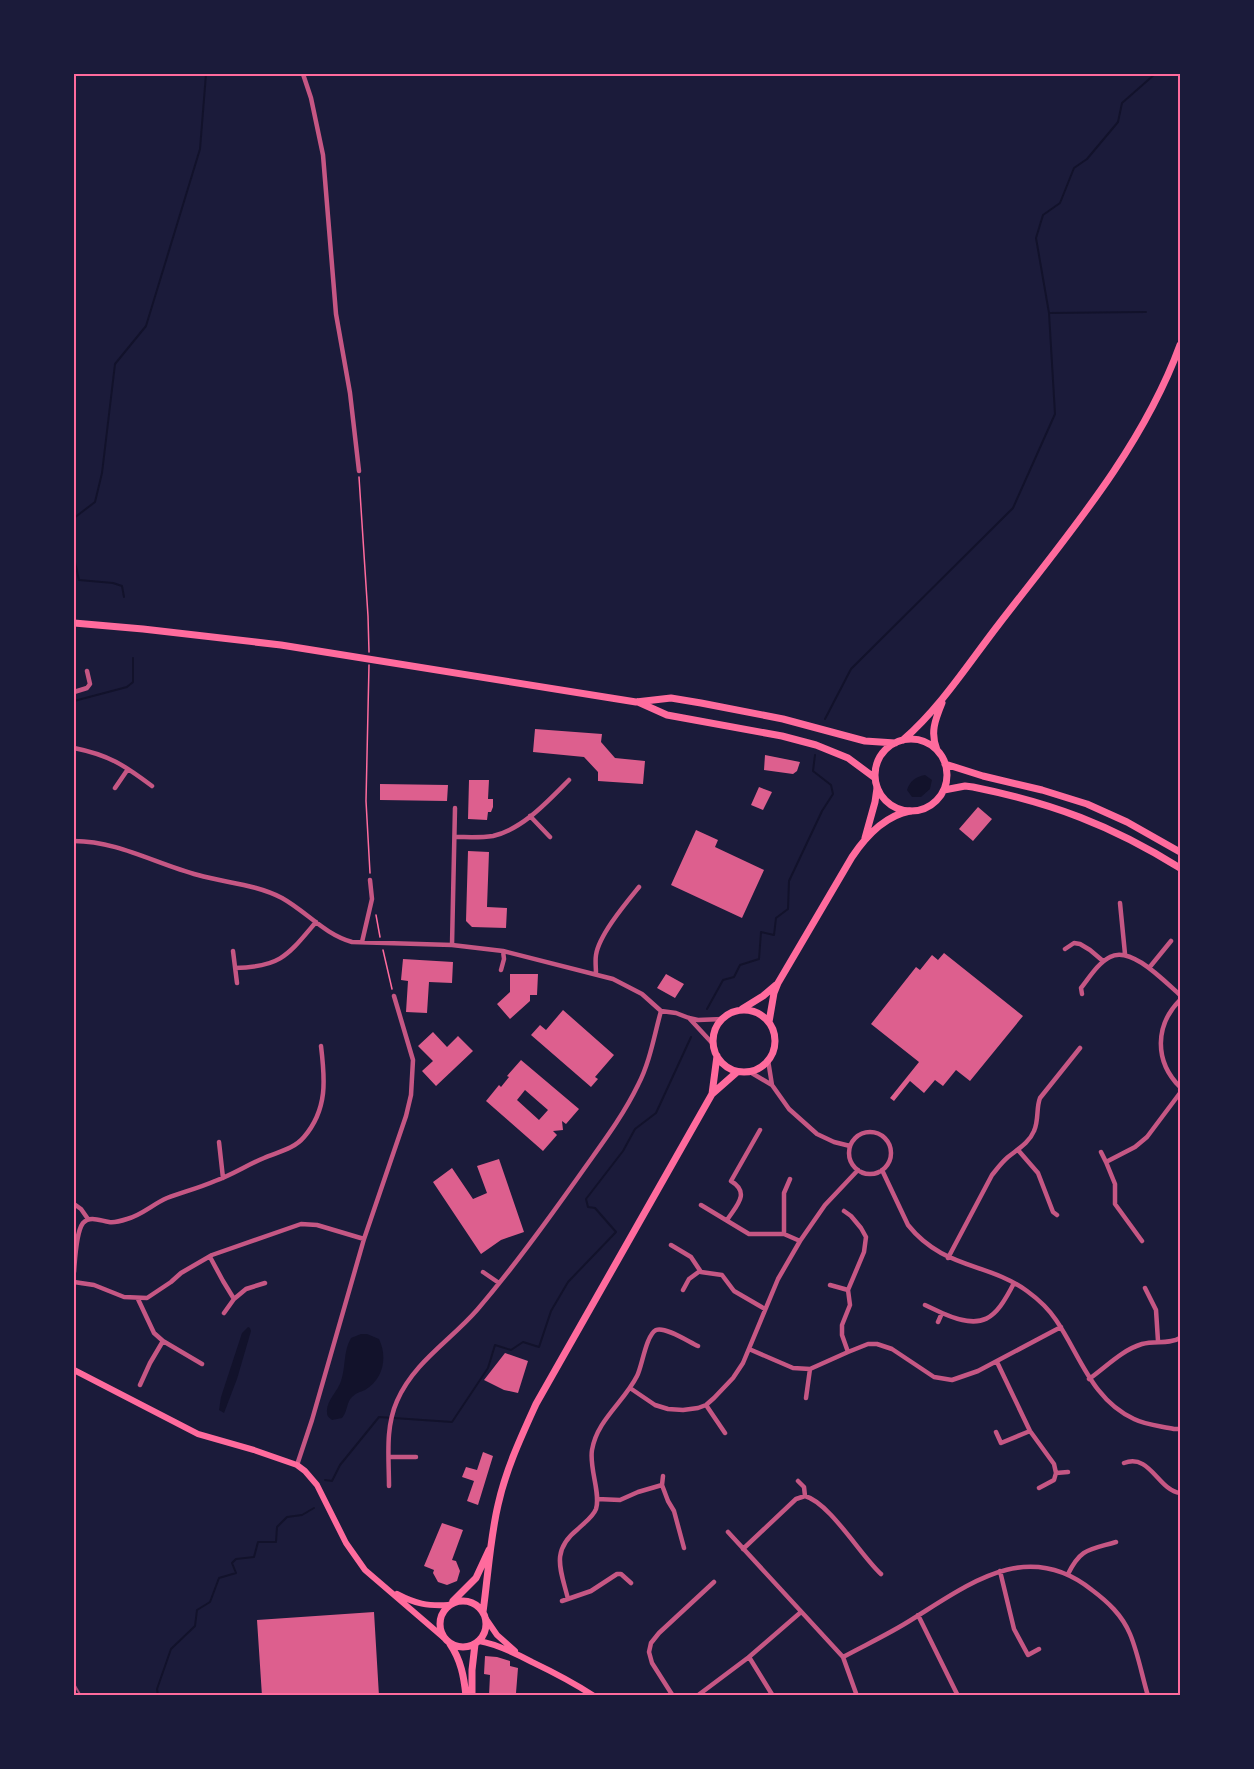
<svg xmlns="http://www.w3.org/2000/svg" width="1254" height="1769" viewBox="0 0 1254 1769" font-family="Raleway,sans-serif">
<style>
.water{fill:#12122b}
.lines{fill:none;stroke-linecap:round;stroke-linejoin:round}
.stream{stroke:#12122b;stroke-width:2}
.building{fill:#dd5f8e;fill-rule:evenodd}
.path{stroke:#ff6b9d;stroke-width:1.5}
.minor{stroke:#c65784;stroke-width:4.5}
.secondary{stroke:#ff6b9d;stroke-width:6}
.primary{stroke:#ff6b9d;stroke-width:7}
.trunk{stroke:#ff6b9d;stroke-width:7}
.rail{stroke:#a44b75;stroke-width:2}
.neatline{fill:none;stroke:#ff6b9d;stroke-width:2}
</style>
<rect width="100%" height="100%" fill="#1b1b3a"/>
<path class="water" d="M925 775 932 780 930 789 921 797H912L907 790C910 781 915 777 925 775Z
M248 1327 250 1328 251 1331 237 1379 224 1413 219 1410 221 1397 242 1333Z
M361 1334H367L379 1339C388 1358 383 1379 365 1390 360 1392 356 1393 352 1397 346 1403 348 1411 342 1418L332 1420C329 1417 327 1417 327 1412 326 1401 338 1391 341 1381 346 1366 343 1352 351 1338Z"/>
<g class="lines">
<path class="stream" d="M1049 313 1036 238 1043 215 1060 203 1074 168 1087 159 1118 122 1122 103 1155 74
M74 518 95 502 102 473 115 364 146 326 200 149 206 74
M74 558 79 580 113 583 122 586 124 597
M74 701 127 687 133 682V658
M825 719 851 669 1013 508 1055 414 1049 313 1146 312
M707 1009 723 980 734 977 740 965 759 959 761 932 774 935 776 918 788 909 789 881 822 811 833 794 831 785 813 771 815 755
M325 1480 332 1481 340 1465 379 1417 452 1422 488 1368 495 1345 511 1350 523 1342 539 1347 551 1311 568 1282 616 1232 595 1208 588 1207 586 1199 623 1151 635 1129 656 1113 691 1037
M158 1696 157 1689 171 1649 195 1626 197 1610 210 1602 219 1578 236 1573 232 1563 236 1559 254 1557 258 1542H276L277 1527 287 1517 302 1515 314 1508"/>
</g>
<path class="building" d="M535 729 602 734 601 742 615 758 645 761 643 784 598 781V772L584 757 533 752Z
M765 755 800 762 797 771 793 774 764 770Z
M469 780H489L488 799H493V807L491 812H488L487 820 468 819Z
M380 784 448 785 447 801 380 800Z
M759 787 772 792 763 810 751 805Z
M978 807 992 819 973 841 959 829Z
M696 830 718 840 715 847 764 870 742 918 671 885Z
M468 851 489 852 487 907 507 908 506 928 472 927 466 921Z
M944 953 1023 1016 970 1081 956 1070 943 1086 935 1080 924 1093 910 1081 894 1101 890 1098 919 1062 871 1024 916 967 920 970 932 955 938 960Z
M403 959 453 962 452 983 429 982 427 1013 406 1012 408 981 401 980Z
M510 974H538L537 995H530V1001L510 1019 497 1004 510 992Z
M666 974 684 984 675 998 657 988Z
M563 1010 614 1055 595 1077 598 1079 591 1087 531 1035 540 1025 546 1030Z
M433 1032 447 1047 458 1036 473 1051 436 1086 422 1071 433 1061 418 1046Z
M521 1060 579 1109 566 1124 562 1121 563 1130 553 1131 557 1135 543 1151 486 1101 499 1085 501 1087 509 1077 507 1076ZM525 1090 548 1110 539 1120 517 1100Z
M499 1159 524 1232 501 1240 481 1254 433 1182 452 1168 473 1199 487 1193 477 1166Z
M505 1353 528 1361 518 1393 504 1390 484 1380Z
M483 1452 493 1456 478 1505 467 1501 474 1481 462 1477 466 1467 477 1470Z
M442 1523 463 1530 452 1560 456 1561 460 1571 457 1581 447 1585 438 1582 433 1573 434 1570 424 1566Z
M374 1612 379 1696H262L257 1620Z
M485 1656 497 1657 510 1661V1666L518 1668 516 1693 523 1694V1696H489L490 1675 484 1674Z"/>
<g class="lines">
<path class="path" d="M359 477 368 616 369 652
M369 665 366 801 370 873
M376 915 380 937
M383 950 392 989"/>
<path class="minor" d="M303 74 311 98 323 155 336 314 350 393 359 471
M74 692 87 688 90 684 87 671
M74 748C109 755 124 765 152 786
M115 788 128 769
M530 816 550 837
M455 837C467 837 480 838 493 836 523 829 548 801 569 780
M74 841C118 841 156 864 198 875 226 883 255 884 282 898 307 912 324 934 352 942L452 945 503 951 613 979 642 994 661 1011 676 1013 689 1018 698 1020 723 1019
M1120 903 1125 954
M362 942 372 899 370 880
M452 945 455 808
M1065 949 1074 943 1080 944 1090 950 1103 961
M233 951 237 983
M235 968C281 967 288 955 316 922
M1149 968 1171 941
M501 970 504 959 503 951
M596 974C596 967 595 961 596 955 599 935 626 903 639 887
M1082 994 1081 988C1089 978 1098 963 1110 957 1131 945 1165 982 1180 995
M1180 1000C1155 1025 1154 1061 1180 1087
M689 1018 713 1044
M768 1060 772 1085 789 1109 817 1134 834 1142 850 1146
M750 1072 772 1085
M849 1153a21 21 0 1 1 42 0a21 21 0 1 1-42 0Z
M219 1142 223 1178
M1018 1150 1038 1173 1053 1212 1057 1215
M1101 1152 1106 1162
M882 1170 908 1225C943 1269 987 1262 1027 1291 1038 1299 1048 1308 1056 1320 1080 1355 1092 1400 1134 1419 1146 1425 1161 1426 1174 1429H1180
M74 1204 81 1209 88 1219
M701 1205 749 1234H784L800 1241
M844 1211 851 1216 861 1228 866 1237 864 1252 848 1290 850 1305 842 1325V1335L848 1352
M727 1220C736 1206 751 1193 731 1181L760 1130
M784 1234V1193L790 1179
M1142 1241 1115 1204V1184L1106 1162 1135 1147 1147 1137 1180 1093
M671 1245 691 1257 701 1272 722 1275 734 1291 765 1309
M210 1257 223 1281 234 1299 224 1313
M948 1258 992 1175C997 1169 1001 1163 1008 1157 1018 1149 1029 1143 1034 1131 1039 1120 1036 1108 1040 1098L1080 1048
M74 1272C75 1260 76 1232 83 1223 90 1215 101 1221 109 1222 115 1223 121 1221 127 1219 142 1215 153 1204 167 1198 183 1192 199 1188 215 1181 232 1175 247 1165 264 1158 278 1152 294 1149 304 1137 328 1109 325 1079 321 1046
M483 1272 499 1283
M74 1282 94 1285 124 1297 147 1298 171 1282 181 1273 212 1255 301 1224 317 1225 364 1239
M830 1285 848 1290
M1145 1288 1156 1310 1158 1341
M683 1290 689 1279 700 1271
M138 1299 154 1333 163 1341 202 1364
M234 1299 246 1289 265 1283
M925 1305 942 1313
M938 1322 942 1313C983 1331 995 1320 1014 1283
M749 1349 793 1368 810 1369 848 1352 868 1344H877L892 1349 934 1377 952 1380 978 1371 1061 1327
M997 1362 1030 1431 1054 1464 1056 1473
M1089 1379C1106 1367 1122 1350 1142 1344 1155 1340 1168 1345 1180 1338
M140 1385 150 1363 163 1341
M630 1388 655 1405 668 1409 683 1410 698 1408 706 1405 714 1398 733 1378 743 1363 778 1279 800 1241 825 1205 858 1170
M806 1398 810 1369
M706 1405 725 1433
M996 1432 1001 1443 1030 1431
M389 1457H416
M1124 1463C1150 1453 1158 1490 1180 1493
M297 1465 312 1420 364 1239 406 1116 411 1095 413 1060 394 996
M798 1481 804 1487 805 1496
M662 1485 663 1476
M389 1486C389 1458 385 1428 397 1401 414 1362 450 1341 477 1310 514 1267 547 1221 579 1176 600 1146 622 1118 638 1085 650 1062 654 1036 661 1011
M1039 1488 1054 1480 1056 1473 1068 1472
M597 1499 620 1500 638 1492 662 1485 668 1501 674 1511 684 1548
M728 1532 843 1657 857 1696
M743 1549 796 1499 805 1496C830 1503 861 1556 881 1574
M1000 1571 1014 1629 1028 1655 1039 1649
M1068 1574C1081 1548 1089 1550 1116 1542
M568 1599C561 1570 550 1551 578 1529 584 1523 593 1517 596 1509 601 1494 589 1468 592 1450 597 1420 624 1402 637 1376 642 1367 646 1335 656 1330 665 1326 689 1342 698 1346
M562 1601 591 1591 617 1574H621L631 1583
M918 1615 958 1696
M749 1657 773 1696
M843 1657C865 1645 889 1634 911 1620 969 1584 1027 1538 1092 1590 1108 1602 1122 1615 1130 1634 1138 1653 1142 1676 1148 1696
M673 1696 652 1663 649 1652 651 1643 659 1633 714 1582
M697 1696 749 1657 801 1612"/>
<path class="secondary" d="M74 1370 198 1434 254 1450 297 1465 305 1471 317 1485 346 1543 365 1570 443 1637
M397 1594C416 1604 427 1606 448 1605
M486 1619 497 1635 515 1651
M479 1641C497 1644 515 1653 532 1662 553 1672 574 1683 594 1696"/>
<path class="primary" d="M865 838 875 802 877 788
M742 1009 763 996 776 985
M713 1041a31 31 0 1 1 62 0a31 31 0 1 1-62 0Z
M769 1022 774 993 778 983 852 857C866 836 884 816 910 811
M712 1094 717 1056
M440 1624a23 23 0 1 1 46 0a23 23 0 1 1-46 0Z
M453 1601 476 1578 489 1550
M483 1612C488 1576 490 1539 498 1505 506 1469 521 1437 536 1404L712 1094 737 1072
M450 1644C461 1660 464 1677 466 1696
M472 1696V1670L475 1644"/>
<path class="trunk" d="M74 623 143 629 281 645 636 702 671 698 701 703 783 719 865 741 895 743
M638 702 667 715 782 736 816 745 848 758 875 778
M875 775a36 36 0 1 1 72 0a36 36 0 1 1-72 0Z
M903 740C941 707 968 664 999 624 1066 537 1142 449 1180 345
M937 750C930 733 935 720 942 703
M945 764 983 776 1042 790 1087 804 1127 822 1180 852
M944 790 965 786 973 787C1052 803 1111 825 1180 868"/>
<path class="rail" d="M74 1684 81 1696"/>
</g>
<rect width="1254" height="1769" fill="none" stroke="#1b1b3a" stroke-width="150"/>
<rect x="75" y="75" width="1104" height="1619" class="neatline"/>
</svg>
